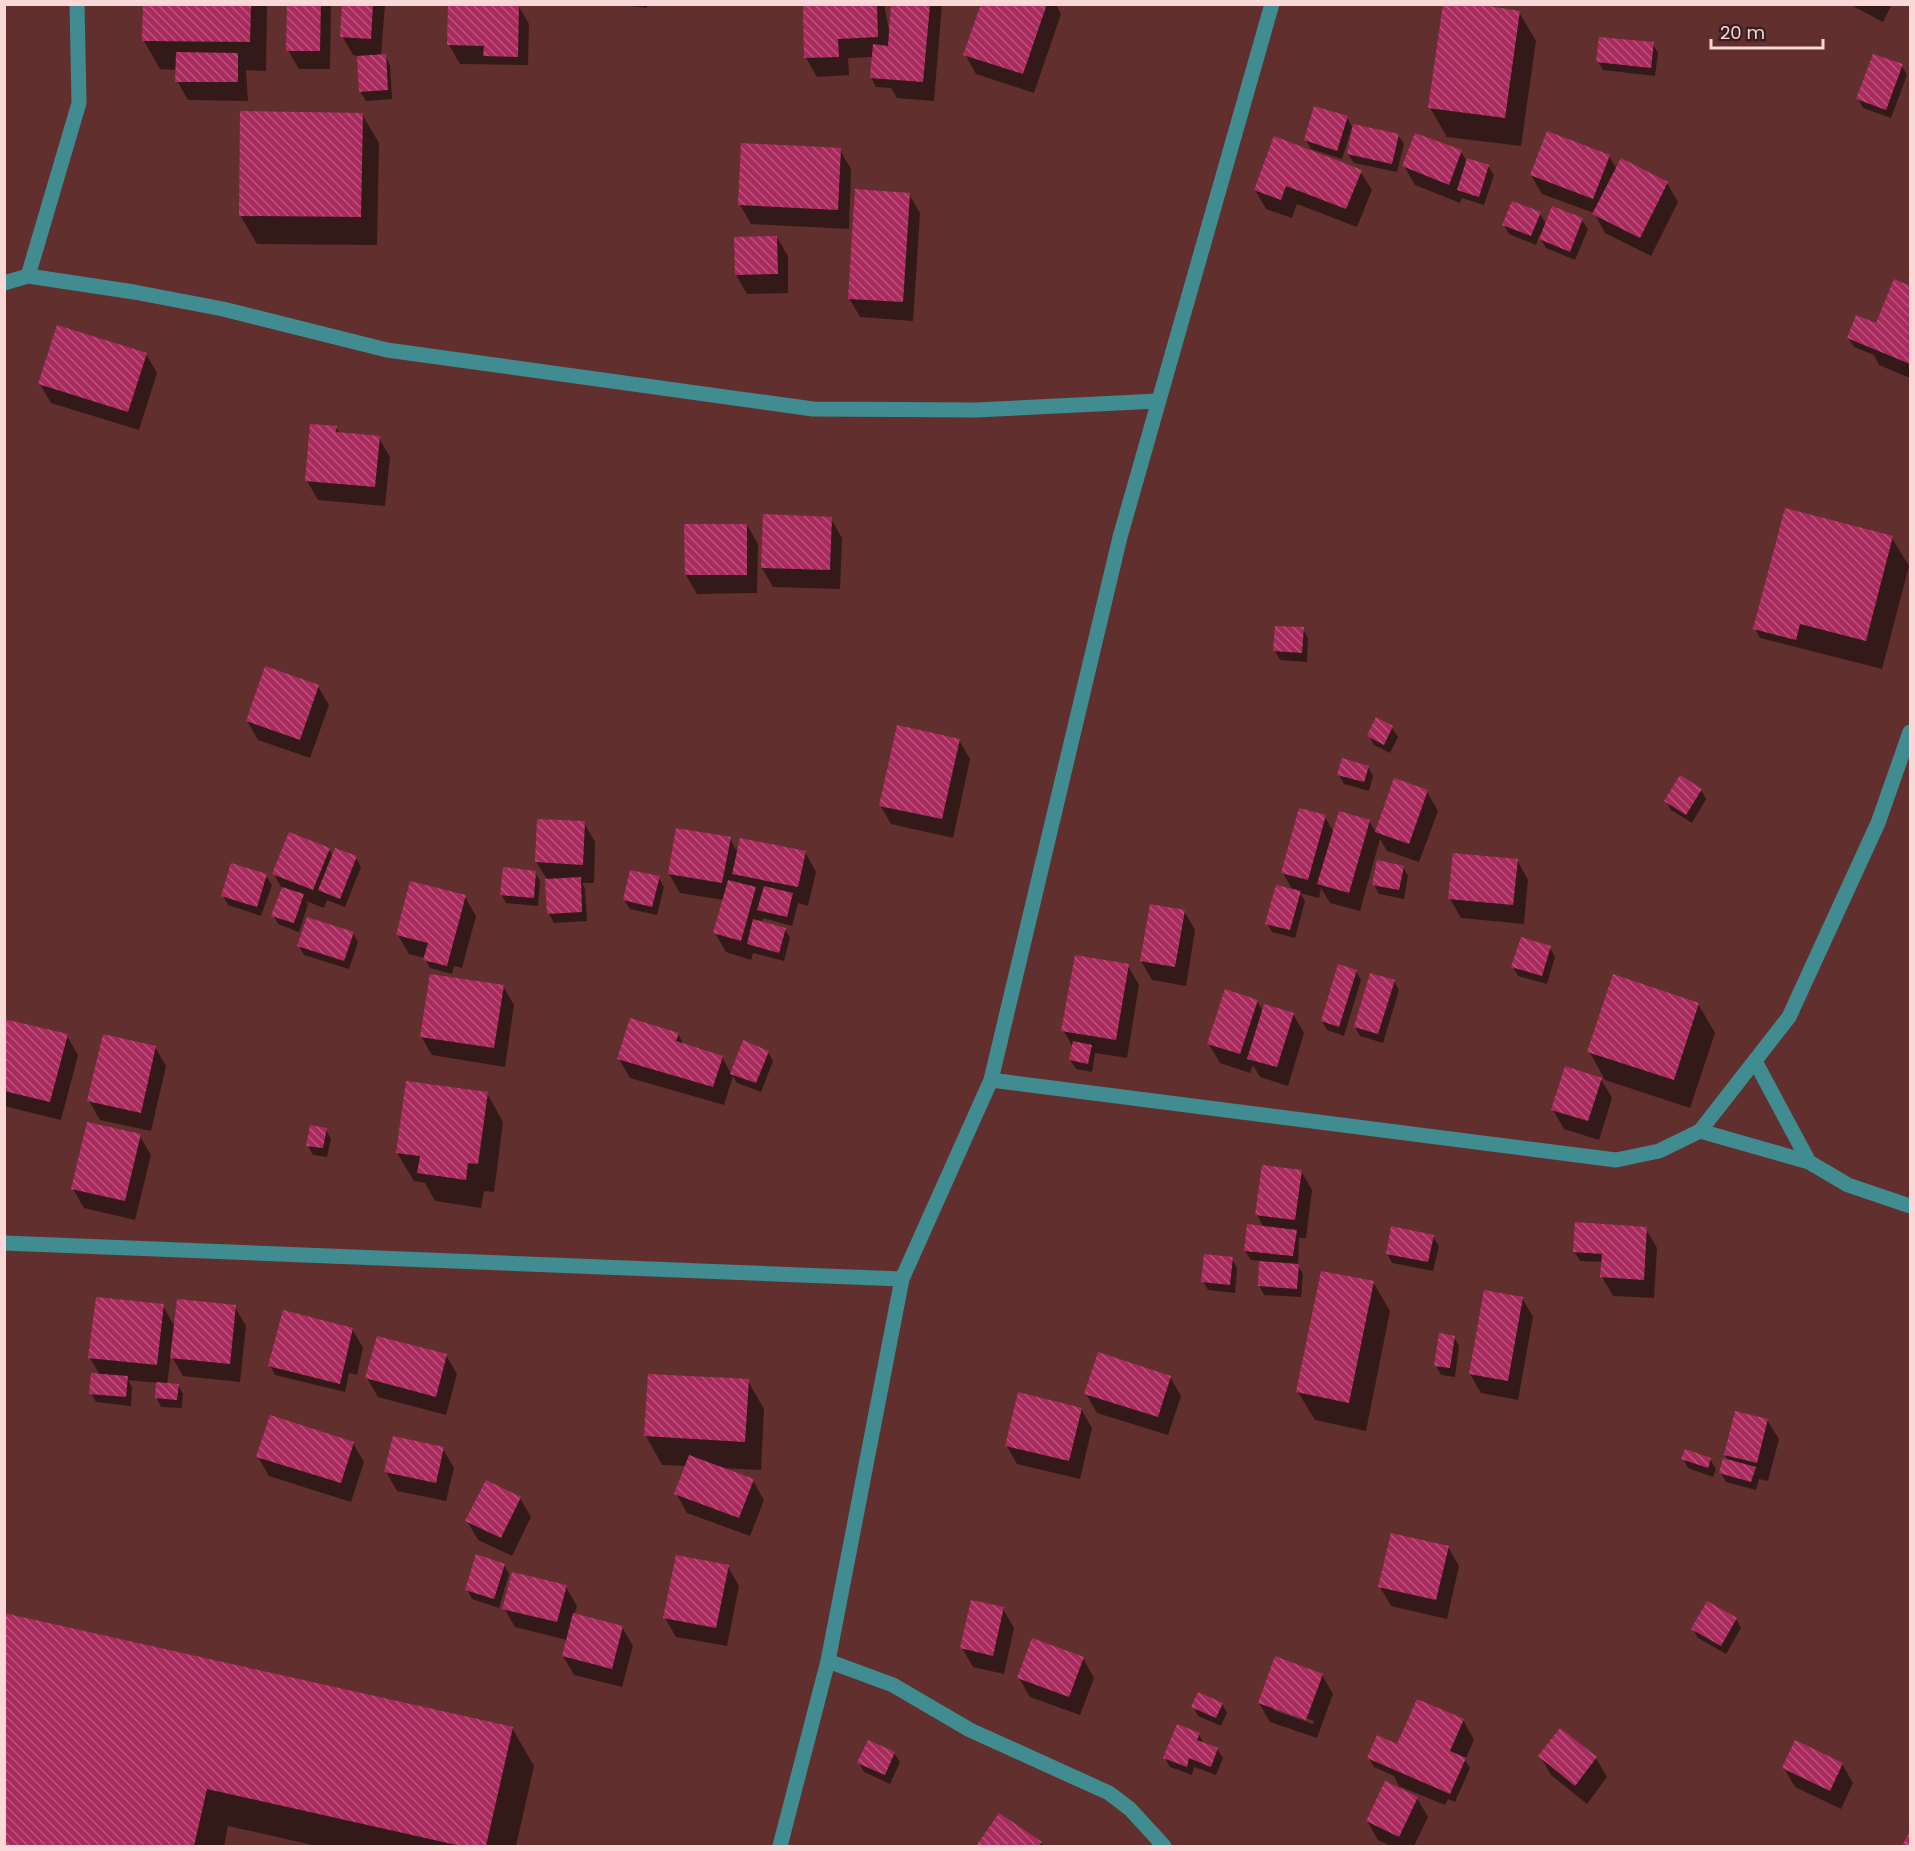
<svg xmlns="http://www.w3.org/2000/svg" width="1915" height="1851" viewBox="0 0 1915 1851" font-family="Poppins,sans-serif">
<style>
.shadow{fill:#0007;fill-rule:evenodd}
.building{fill:url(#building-back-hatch)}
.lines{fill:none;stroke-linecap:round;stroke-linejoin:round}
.minor{stroke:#408c91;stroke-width:15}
</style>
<defs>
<pattern id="building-back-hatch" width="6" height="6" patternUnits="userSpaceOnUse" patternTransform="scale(1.5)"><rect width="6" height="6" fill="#a92a5d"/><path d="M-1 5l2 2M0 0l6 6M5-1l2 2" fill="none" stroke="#ba527b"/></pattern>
</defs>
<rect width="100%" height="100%" fill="#622f2f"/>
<path class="shadow" d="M145 4H267L266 71 246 70 248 101 188 100 177 81V70L160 69 144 41Z
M289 4H331L330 69H299L288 50Z
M344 4H385L381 56H385L390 65 392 99 366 101 360 91 358 56 353 55 342 36Z
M615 4H647V8Z
M805 4H884L890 36 893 4H942L934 101 897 98 891 88 876 87 871 78 873 57 848 58 849 75 817 77 806 58Z
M982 4H1056L1061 14 1034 93 976 74 965 54Z
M1849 4H1892L1883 22Z
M518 5 529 24 528 65 460 64 449 45Z
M1519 12 1536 41 1521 146 1447 137 1430 108Z
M1653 44 1658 53 1655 76 1603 70 1598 61Z
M1902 66 1907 75 1891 118 1863 108 1858 99Z
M362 114 379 143 377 245 257 244 240 215Z
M1347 117 1352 127 1342 159 1311 149 1306 140Z
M1398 135 1404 144 1397 172 1354 163 1348 154Z
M840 150 851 169 849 229 751 224 740 205Z
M1461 152 1467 162 1488 166 1494 175 1484 205 1462 198 1460 203 1415 185 1404 166Z
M1609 156 1617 170 1667 183 1678 202 1651 256 1605 233 1594 213 1542 194 1531 175Z
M1360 171 1372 190 1357 227 1297 204 1292 218 1266 209 1255 190Z
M909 194 920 213 913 321 860 317 849 298Z
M1540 214 1547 225 1582 220 1588 229 1575 260 1546 248 1539 236 1536 245 1509 234 1504 225Z
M777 237 788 256V293L747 294 736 275V239Z
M1895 281 1910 287V378L1879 365 1874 355 1854 347 1848 338 1877 325Z
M146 354 157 373 139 430 51 403 40 384Z
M336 427 340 434 379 438 390 457 385 506 318 500 307 481Z
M831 519 842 538 840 589 773 587 762 568Z
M747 525 758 544 757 593 697 594 686 575Z
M1892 538 1909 566 1882 669 1760 638 1755 628Z
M1303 629 1308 638 1307 662 1280 660 1275 651Z
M318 686 329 705 310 758 258 740 247 721Z
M1377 719 1392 728 1398 737 1390 753 1374 745 1369 736Z
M959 740 970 759 953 838 891 824 880 805Z
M1368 767 1373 776 1369 791 1344 784 1339 775Z
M1395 780 1427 792 1438 811 1419 862 1387 851 1380 839 1360 911 1330 903 1321 888 1319 898 1300 893 1305 901 1295 938 1272 932 1267 923 1293 891 1283 873 1325 817 1334 833 1369 821 1376 833Z
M1701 790 1706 799 1692 823 1671 810 1666 801Z
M584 823 595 842 594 883H582L585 888 587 921 554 923 549 914 547 879 536 862Z
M730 839 738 853 805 852 816 872 808 906 798 903 792 926 763 918 762 923 785 929 790 938 784 961 753 953 751 960 726 952 715 933 724 900 680 893 669 874Z
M329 849 333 856 356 858 361 867 345 907 327 900 324 908 306 901 308 904 299 932 278 924 273 915 282 889 274 874Z
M1517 860 1528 880 1524 924 1461 918 1450 899Z
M1403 867 1408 876 1404 899 1379 894 1374 885Z
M535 872 540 881 538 906 506 903 501 894Z
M266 876 272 885 261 916 228 905 223 896Z
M659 878 664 887 657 915 630 909 624 900Z
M465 897 476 916 462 968 454 966 452 974 430 968 425 958 409 954 398 935Z
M1184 911 1195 930 1186 986 1152 980 1141 961Z
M353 933 358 942 349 969 304 955 299 946Z
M1550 948 1555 957 1547 984 1518 976 1513 967Z
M1128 966 1139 985 1127 1058 1095 1053 1092 1072 1076 1069 1070 1060 1073 1047 1063 1030Z
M1356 971 1361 980 1344 1036 1327 1030 1322 1021Z
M1394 981 1399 990 1383 1043 1360 1036 1355 1027Z
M503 986 514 1005 505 1067 432 1055 421 1036Z
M1257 1001 1263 1011 1293 1014 1304 1033 1288 1086 1260 1077 1253 1065 1250 1073 1220 1063 1209 1044Z
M1698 1004 1715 1033 1690 1108 1605 1080 1589 1051Z
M4 1020 67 1036 78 1055 61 1120 4 1106Z
M678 1034 684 1045 722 1057 731 1074 768 1052 773 1061 761 1092 737 1083 733 1076 724 1105 630 1078 619 1059Z
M155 1047 166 1066 151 1131 100 1120 89 1101Z
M1601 1079 1612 1098 1599 1140 1564 1129 1553 1110Z
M487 1093 503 1122 494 1192 484 1191 481 1208 435 1201 425 1183 414 1181 397 1153Z
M326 1130 331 1139 327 1157 313 1155 308 1146Z
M140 1136 151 1155 135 1220 84 1208 73 1189Z
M1301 1171 1312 1190 1306 1238H1299L1298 1266 1303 1274 1301 1297 1264 1295 1259 1286 1261 1261 1251 1260 1245 1251 1264 1228 1257 1215Z
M1646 1229 1657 1248 1654 1298 1613 1296 1602 1277 1603 1262 1580 1261 1574 1251Z
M1433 1237 1439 1246 1433 1271 1392 1263 1387 1254Z
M1232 1259 1237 1268 1235 1293 1208 1290 1203 1281Z
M1373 1282 1390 1311 1366 1431 1315 1420 1298 1392Z
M1522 1298 1533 1317 1518 1400 1481 1393 1470 1374Z
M163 1306 175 1327 235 1307 246 1326 240 1382 183 1376 171 1355 167 1384 178 1385 183 1394 182 1408 161 1407 156 1397 158 1383 128 1380 132 1387 131 1406 96 1402 91 1393 100 1375 90 1358Z
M352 1329 363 1348 357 1375 349 1373 345 1392 275 1375 270 1366Z
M1454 1337 1459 1346 1455 1377 1441 1375 1436 1366Z
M446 1355 457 1374 446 1415 378 1397 367 1378Z
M1170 1377 1181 1396 1168 1435 1097 1413 1086 1394Z
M748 1381 764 1409 761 1470 721 1468 753 1481 764 1500 750 1536 687 1513 676 1493 686 1466 662 1465 646 1436Z
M1081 1409 1092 1428 1080 1479 1017 1464 1006 1445Z
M1767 1420 1779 1439 1768 1481 1759 1479 1756 1490 1726 1482 1721 1473 1729 1462 1725 1455Z
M353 1443 364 1462 351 1502 269 1476 258 1457Z
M443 1449 454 1468 446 1501 397 1491 386 1472Z
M1683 1458 1710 1459 1716 1469 1713 1477 1688 1468Z
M520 1498 531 1517 512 1556 478 1540 467 1521Z
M1448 1547 1459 1566 1447 1619 1391 1606 1380 1587Z
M504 1565 509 1574 499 1608 472 1599 467 1590Z
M728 1567 739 1586 727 1646 676 1637 665 1618Z
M566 1587 577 1606 574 1615 622 1627 633 1646 622 1687 574 1675 563 1656 567 1640 515 1627 504 1608Z
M1003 1609 1014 1628 1004 1674 973 1667 962 1648Z
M4 1615 512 1728 534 1766 516 1846H317L228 1826 224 1846H4Z
M1736 1619 1741 1628 1726 1654 1698 1638 1693 1629Z
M1083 1658 1094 1678 1080 1715 1030 1697 1019 1678Z
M1322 1675 1333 1694 1317 1738 1270 1722 1259 1703ZM1273 1707 1314 1721 1313 1724 1273 1710Z
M1222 1704 1227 1713 1221 1726 1198 1716 1193 1707Z
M1463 1720 1474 1740 1465 1760 1470 1768 1455 1802 1448 1799 1445 1805 1399 1786 1394 1776 1374 1767 1369 1758Z
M1560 1730 1596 1758 1607 1777 1587 1804 1551 1775 1540 1756Z
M1199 1734 1204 1744 1217 1749 1223 1758 1216 1775 1194 1767 1192 1775 1170 1767 1165 1758Z
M894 1753 900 1762 890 1784 864 1772 859 1763Z
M1842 1764 1853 1783 1841 1809 1795 1787 1784 1768Z
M1417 1798 1428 1817 1414 1846H1391L1378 1840 1367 1821Z
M999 1815 1041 1843 1044 1846H978Z"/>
<path class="building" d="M143 4H251L250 42 142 41Z
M287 4H321L320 51H286Z
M342 4H373L371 39 340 37Z
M448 4H519L518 57 483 56 484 46 447 45Z
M803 4H877L878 37 838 39 839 57 804 58Z
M981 4H1047L1023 74 963 55Z
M1443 4H1476L1520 11 1505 118 1428 108Z
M891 5H930L923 82 870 78 873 44 888 46Z
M1599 37 1654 42 1651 68 1596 62Z
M176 52 238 53V82H175Z
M386 54 388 90 359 92 357 56Z
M1873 54 1903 64 1886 110 1856 99Z
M1314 106 1348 116 1337 151 1304 140Z
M240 111 363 113 361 217 239 216Z
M1353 124 1399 134 1392 164 1347 154Z
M1547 131 1610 155 1593 199 1530 175Z
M1415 133 1462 150 1449 185 1402 166Z
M1274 136 1362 170 1346 209 1286 186 1281 200 1254 190Z
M741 143 841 148 838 210 738 205Z
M1467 158 1489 165 1479 197 1457 190Z
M1621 158 1668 182 1640 238 1592 214Z
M855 189 910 193 903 302 848 299Z
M1512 201 1541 212 1531 236 1502 225Z
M1552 206 1583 218 1570 252 1539 239Z
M777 236 778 274 735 275 734 237Z
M1894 279 1910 286V364L1847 338 1856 315 1876 323Z
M57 325 147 353 128 412 38 384Z
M310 424 337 426 336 432 380 436 375 487 305 481Z
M1785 508 1893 536 1866 641 1800 624 1796 640 1753 629Z
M763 514 832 517 830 570 761 568Z
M684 524H747V575H685Z
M1275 626 1304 627 1302 653 1273 651Z
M265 666 319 685 300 740 246 721Z
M1376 717 1393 726 1384 745 1367 736Z
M897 725 960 739 942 819 879 806Z
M1342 758 1369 766 1364 782 1337 775Z
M1680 775 1702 789 1686 815 1664 801Z
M1394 778 1428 790 1409 844 1375 832Z
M1299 808 1326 815 1308 880 1281 873Z
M1339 811 1370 820 1349 893 1317 884Z
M537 819 585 821 583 865 535 862Z
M676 828 731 837 722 883 668 874Z
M289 832 330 848 313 890 272 874Z
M740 838 806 851 798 887 732 874Z
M335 848 357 856 340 899 318 890Z
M1453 853 1518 859 1513 905 1448 899Z
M1377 860 1404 866 1399 890 1372 885Z
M231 863 267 874 257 907 221 896Z
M503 867 536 871 534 898 500 895Z
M630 870 660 876 652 907 623 900Z
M581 877 582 912 547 914 545 879Z
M728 880 756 887 741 941 713 933Z
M410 881 466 895 447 966 423 960 428 943 396 935Z
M1276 885 1301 891 1290 930 1265 924Z
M764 886 793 893 787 917 757 910Z
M282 887 304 894 294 923 271 916Z
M1150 904 1185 910 1175 967 1140 961Z
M307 917 354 932 344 961 297 946Z
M753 919 786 928 779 953 747 944Z
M1521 937 1551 946 1542 976 1511 967Z
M1075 955 1129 964 1116 1040 1061 1031Z
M1338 964 1357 970 1339 1027 1321 1021Z
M1370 973 1395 980 1378 1034 1354 1027Z
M430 974 504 985 494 1048 420 1037Z
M1613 974 1699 1003 1674 1080 1587 1052Z
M1225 989 1258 1000 1240 1054 1207 1044Z
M1264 1004 1294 1013 1277 1067 1247 1059Z
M630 1018 679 1033 676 1041 723 1056 713 1087 617 1059Z
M4 1019 68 1034 50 1102 4 1091Z
M103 1034 156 1046 141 1113 87 1101Z
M743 1040 769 1051 756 1083 730 1074Z
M1073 1041 1092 1045 1088 1064 1069 1060Z
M1565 1066 1602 1078 1588 1121 1551 1110Z
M406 1081 488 1092 478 1164 468 1163 466 1180 417 1173 420 1156 396 1153Z
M87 1122 141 1134 125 1201 71 1189Z
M310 1125 327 1128 323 1148 306 1146Z
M1262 1165 1302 1170 1295 1220 1255 1215Z
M1575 1222 1647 1227 1644 1280 1600 1277 1602 1254 1573 1252Z
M1247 1224 1297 1230 1293 1256 1244 1251Z
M1391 1226 1434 1235 1428 1262 1386 1254Z
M1204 1254 1233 1257 1230 1285 1201 1282Z
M1259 1261 1299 1264 1297 1289 1258 1286Z
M1321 1271 1374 1281 1349 1403 1296 1392Z
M1484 1290 1523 1297 1508 1381 1469 1374Z
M96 1297 164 1304 157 1365 88 1358Z
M177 1299 236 1305 230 1364 170 1358Z
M283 1310 353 1328 340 1384 268 1366Z
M1439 1333 1455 1336 1450 1368 1434 1366Z
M377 1336 447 1354 436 1397 365 1378Z
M1098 1352 1171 1376 1158 1417 1084 1394Z
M91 1373 128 1376 126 1397 89 1394Z
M648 1374 749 1379 745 1442 644 1436Z
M156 1382 179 1384 177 1400 155 1398Z
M1018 1392 1082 1408 1069 1461 1005 1446Z
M1735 1411 1768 1419 1757 1463 1724 1455Z
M270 1415 354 1442 341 1483 256 1457Z
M393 1436 444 1447 436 1483 384 1472Z
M1685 1449 1711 1458 1708 1468 1681 1459Z
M689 1455 754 1479 739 1518 674 1494Z
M1723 1458 1756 1467 1751 1482 1719 1473Z
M486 1480 521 1497 501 1538 465 1521Z
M1391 1533 1449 1546 1436 1600 1378 1587Z
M476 1554 505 1564 494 1599 465 1590Z
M676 1555 729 1565 716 1628 663 1618Z
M512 1572 567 1585 557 1622 502 1609Z
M971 1600 1004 1607 993 1656 960 1648Z
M1707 1601 1737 1618 1721 1646 1691 1629Z
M4 1613 513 1727 486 1846H461L207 1789 194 1846H4Z
M573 1613 623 1626 612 1669 562 1656Z
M1032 1638 1084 1657 1069 1697 1017 1678Z
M1275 1656 1323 1674 1306 1720 1258 1703Z
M1198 1692 1223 1703 1216 1718 1191 1707Z
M1417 1699 1464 1719 1450 1751 1466 1758 1450 1794 1367 1758 1377 1735 1397 1744Z
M1177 1724 1200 1733 1197 1740 1218 1748 1211 1767 1189 1758 1187 1767 1163 1758Z
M1560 1728 1597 1757 1575 1786 1538 1756Z
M868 1740 895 1752 885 1775 857 1763Z
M1795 1740 1843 1763 1830 1791 1782 1768Z
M1385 1781 1418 1797 1399 1837 1366 1821Z
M999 1813 1042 1842 1039 1846H976Z
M1910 1831V1846H1902Z"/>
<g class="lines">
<path class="minor" d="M28 276 79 103 77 4
M4 283 28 276 134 292 223 309 387 350 813 409 976 410 1158 401
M1756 1063 1809 1162 1848 1185 1910 1206
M991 1080 1616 1160 1659 1151 1700 1131 1789 1017 1878 823 1910 732
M1700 1131 1809 1162
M4 1243 902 1279
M828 1661 893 1685 970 1730 1109 1793 1130 1809 1164 1846
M780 1846 828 1661 902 1279 991 1080 1120 537 1272 4"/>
</g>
<rect width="1915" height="1851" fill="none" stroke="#fad8d7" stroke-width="12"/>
<path d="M1711 39v9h112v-9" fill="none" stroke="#fad8d7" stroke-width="3"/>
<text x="1720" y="39" font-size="18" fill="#fad8d7" stroke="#371f1f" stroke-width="4.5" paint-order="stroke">20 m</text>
</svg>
